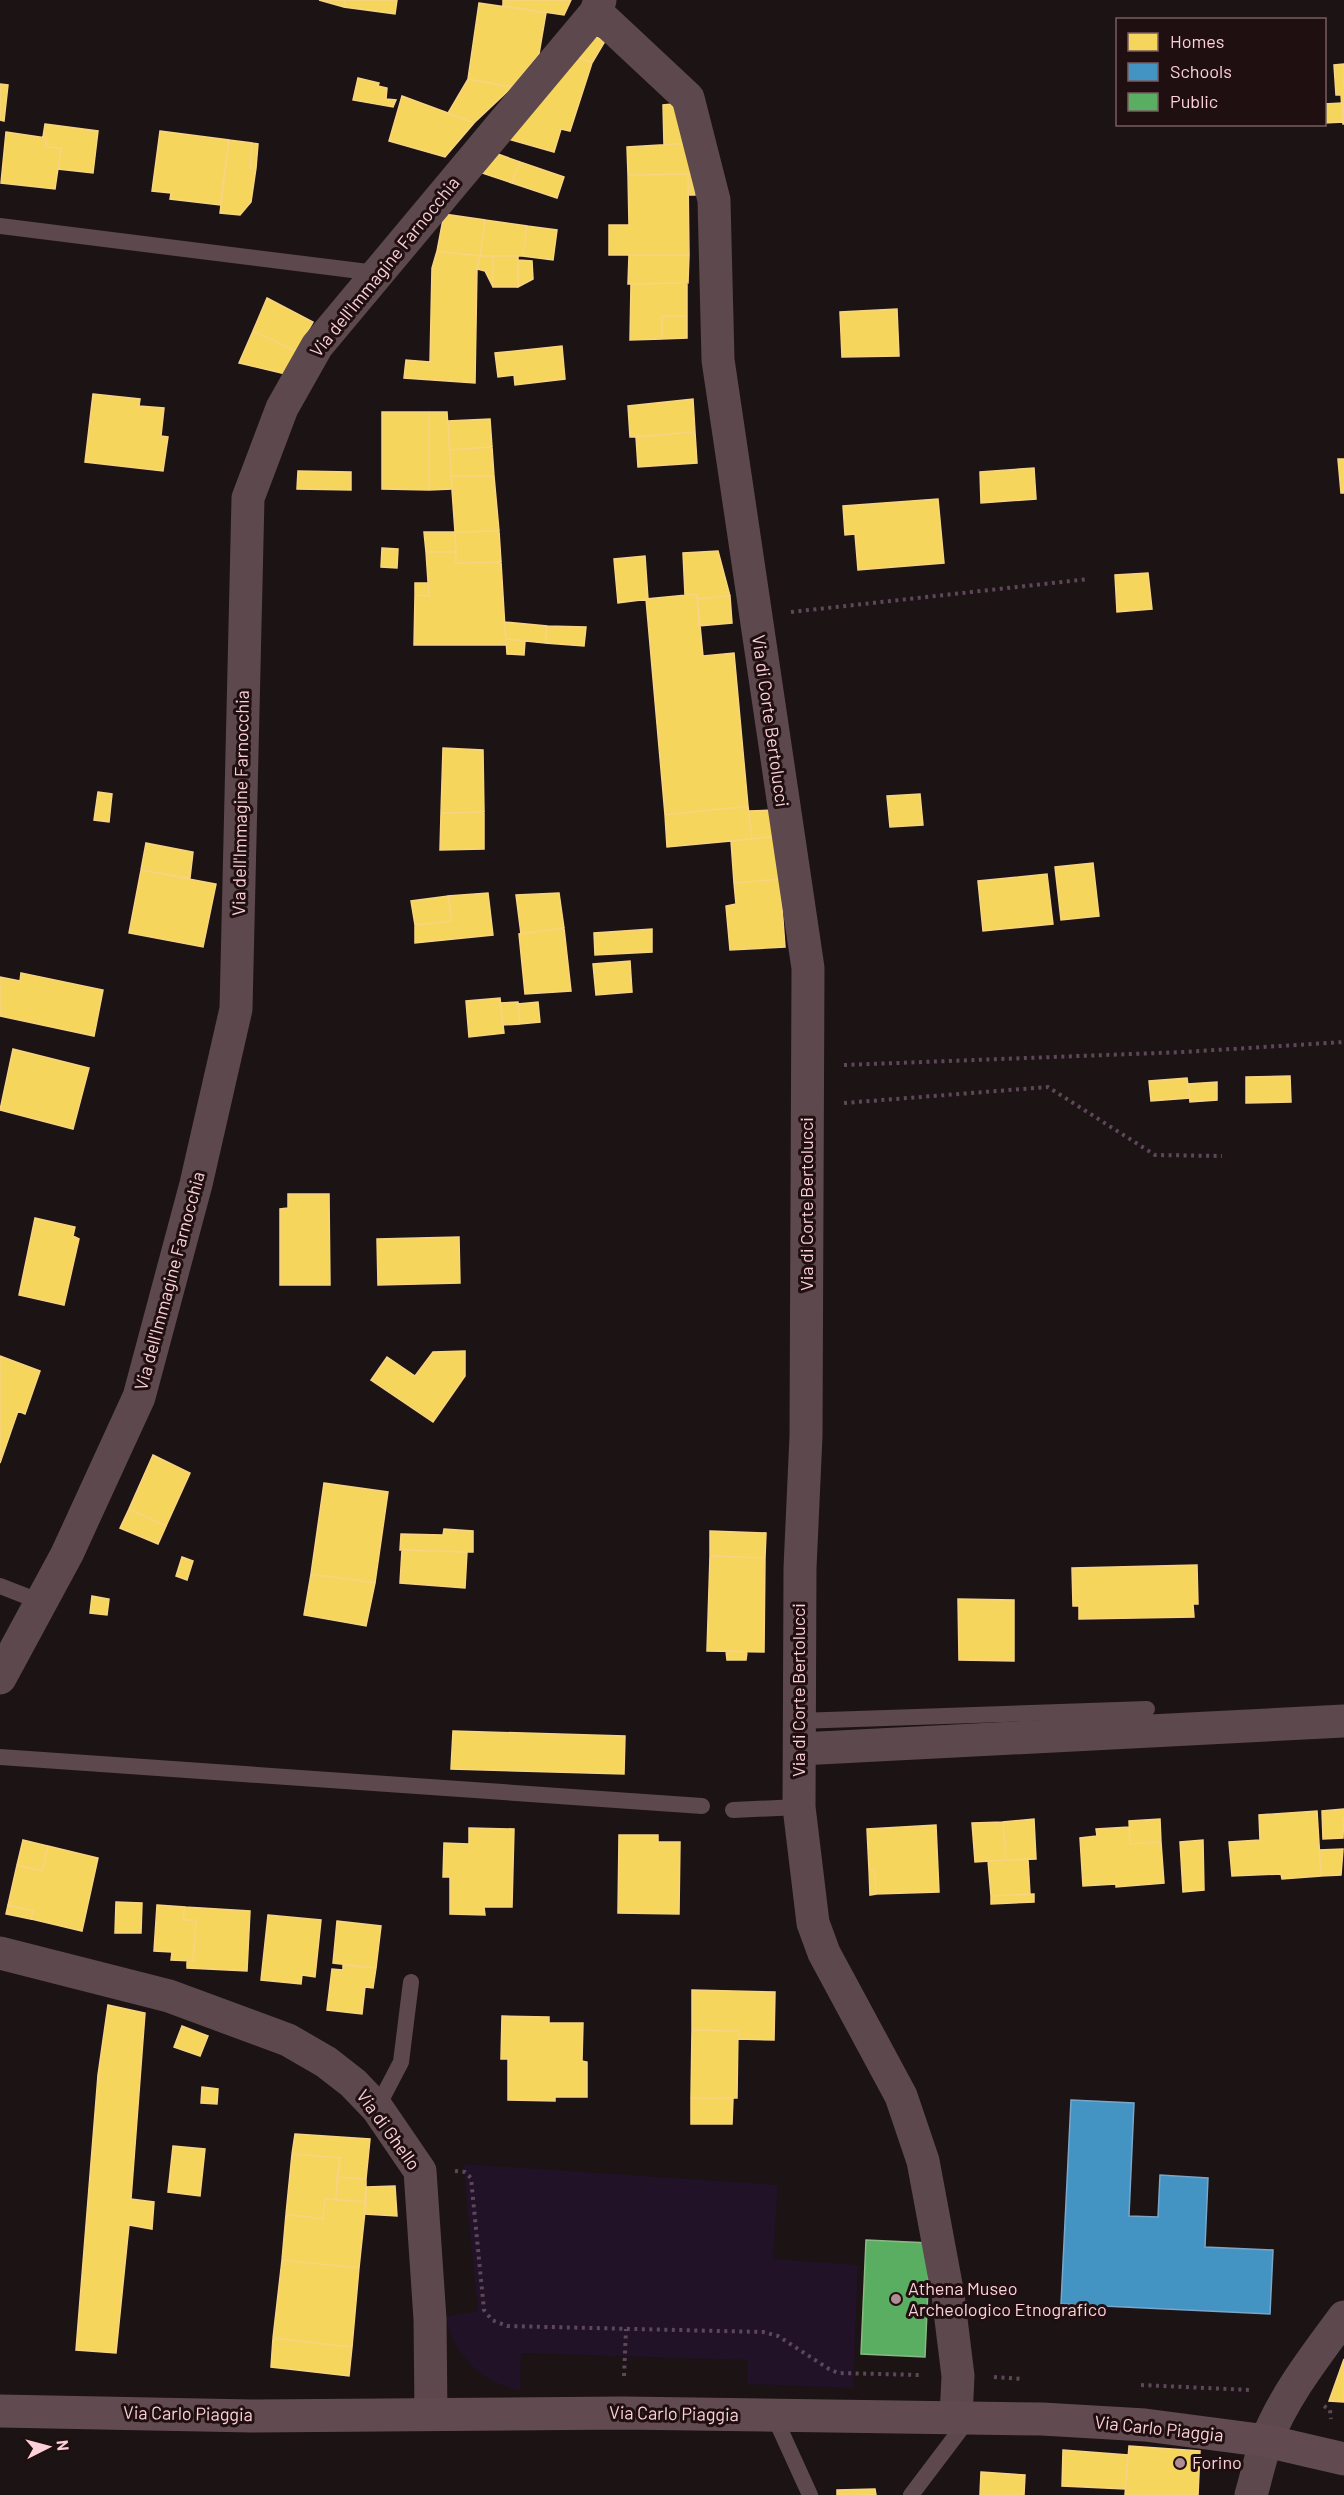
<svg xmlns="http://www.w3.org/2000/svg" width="1344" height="2495" viewBox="0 0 1344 2495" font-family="Barlow,sans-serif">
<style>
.green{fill:#211227}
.homes{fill:#f6d55c;stroke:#f8d481;stroke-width:1.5}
.schools{fill:#4393c3;stroke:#7aa6c9;stroke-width:1.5}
.public{fill:#5aae61;stroke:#8bb885;stroke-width:1.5}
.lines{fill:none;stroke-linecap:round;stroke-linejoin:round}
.path{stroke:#5d4758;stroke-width:4;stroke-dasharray:3 4.5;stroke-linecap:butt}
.lane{stroke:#5d484d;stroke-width:16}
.street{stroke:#5d484d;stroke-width:33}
.secondary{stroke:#624b50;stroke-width:33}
.poi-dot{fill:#ae8e93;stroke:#200f11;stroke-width:2}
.labels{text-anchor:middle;stroke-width:6;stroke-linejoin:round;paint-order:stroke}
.street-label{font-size:18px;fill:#fcd1d8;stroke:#200f11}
.poi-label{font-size:18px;fill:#fcd1d8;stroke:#200f11;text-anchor:start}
</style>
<rect width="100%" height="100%" fill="#1c1314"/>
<path class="green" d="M463 2164 778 2185 773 2259 858 2265 853 2388 747 2384 748 2360 521 2353 520 2391C479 2381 456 2357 445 2317L478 2311Z"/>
<path class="homes" d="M319 0H345L344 7Z
M345 0H397L395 14 344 7Z
M503 0H571L564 15 503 6Z
M479 3 546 13 539 54 512 87 468 79Z
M590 34 605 41 592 63 574 54Z
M574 54 592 63 570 131 561 129 554 152 508 139Z
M1344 64V124H1343L1341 95H1336L1334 65Z
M358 78 379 83 378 86 387 88 386 99 396 100 393 107 353 100Z
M468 79 512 87 474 123 448 113Z
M0 84 8 85 4 121 0 120Z
M402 96 448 113 474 123 445 157 389 141Z
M683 103 693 143 664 145 663 105Z
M1342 103 1343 122 1324 123V104Z
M45 124 98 131 93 173 58 169 61 148 46 147V138L43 137Z
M160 131 229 140 220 205 170 199 171 193 152 191Z
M6 132 46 138V147L61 148 55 189 1 183Z
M229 140 252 143 250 168H256L251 202 240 215 220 213Z
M252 143 258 144 256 168H250Z
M693 143 695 174 628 175 627 147Z
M495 153 520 162 512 183 479 172Z
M520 162 564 177 557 198 512 183Z
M688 174H695V195H688Z
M688 174 689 255H609V225H629L628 175Z
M444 214 485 220 480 256 437 251Z
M485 220 527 226 523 256H480Z
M527 226 557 230 553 260 523 256Z
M437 251 480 256 477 269 475 383 404 378 406 360 430 362 432 268Z
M629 255H689L688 283 628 284Z
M480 256H493V287L485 271 477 269Z
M493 256H518V287H493Z
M518 260 532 261 533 279 518 287Z
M687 283V316H662V339L630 340 631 284Z
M267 298 313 322 296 351 253 331Z
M897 309 899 356 842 357 840 312Z
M662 316H687V338L662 339Z
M253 331 296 351 285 374 239 363Z
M562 346 565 379 515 385 514 375 498 377 495 353Z
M93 394 140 399 139 406 164 408 161 436 168 437 163 471 85 462Z
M693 399 695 432 630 437 628 406Z
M382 412H429V490L382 489Z
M429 412H447L452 489 429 490Z
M490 419 492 447 450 450 448 421Z
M695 432 697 463 638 467 636 437Z
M492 447 494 476H451L450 450Z
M1338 459H1344V493H1341Z
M1034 468 1036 499 981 503 980 472Z
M298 471 351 472V490L297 489Z
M451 476H494L499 531 455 532Z
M938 499 944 563 858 570 855 534 845 535 843 506Z
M499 531 501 562 456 563 455 532Z
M424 532H455L456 552H426Z
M382 548 398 549 397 568 381 567Z
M718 551 730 596 697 599V594L685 595 683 553Z
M426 552H456V563L501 562 506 645H414L415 595 429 596Z
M645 556 648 599 618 603 614 559Z
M1148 573 1152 609 1117 612 1115 575Z
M415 583H428L429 596 415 595Z
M697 594 703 656 734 653 748 806 665 815 646 599Z
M730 596 732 623 699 626 697 599Z
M504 622 547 626 545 643 506 639Z
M547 626 586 627 584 646 545 643Z
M506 639 525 641 524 655 507 654Z
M443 748 483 750 484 812 441 813Z
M98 792 112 794 109 822 94 820Z
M920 794 923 825 890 827 887 796Z
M748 806 752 839 667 847 665 815Z
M775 810 778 836 752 839 749 811Z
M484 812V849L440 850 441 813Z
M778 836 780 879 734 883 731 841Z
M146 843 193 852 190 878 141 870Z
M1093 863 1099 916 1061 920 1055 867Z
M141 870 216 884 203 947 129 933Z
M1047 874 1053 924 983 931 978 881Z
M780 879 785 947 730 950 726 906 736 904 734 883Z
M488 893 493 935 415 943V925L452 921 448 896Z
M559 893 564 928 521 934 516 895Z
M448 896 452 921 415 925 411 901Z
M564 928 571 991 525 994 519 934Z
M652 929V952L595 955 594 933Z
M630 961 632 992 596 995 593 964Z
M21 973 103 990 94 1036 0 1016V977L20 981Z
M500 998 504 1033 469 1037 466 1001Z
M518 1002 520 1024 503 1025 500 1003Z
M538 1002 540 1022 520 1024 518 1004Z
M13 1049 89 1068 73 1129 0 1110Z
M1290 1076 1291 1102 1246 1103V1077Z
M1187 1078 1190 1098 1151 1101 1149 1081Z
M1217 1082V1100L1190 1102 1188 1084Z
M288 1194H329L330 1285H280V1209L288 1208Z
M35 1218 75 1227 73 1236 79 1239 64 1305 19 1295Z
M459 1237 460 1283 378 1285 377 1239Z
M465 1351V1376L433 1422 371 1380 387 1357 415 1376 433 1352Z
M0 1356 40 1371 25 1414 18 1411 0 1463Z
M153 1455 190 1473 166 1526 129 1509Z
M324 1483 388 1492 375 1583 311 1574Z
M129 1509 166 1526 158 1544 120 1528Z
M444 1529 473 1531V1552L400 1550 401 1534 443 1535Z
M710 1531 766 1533 765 1558 710 1556Z
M402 1550 467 1552 465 1588 400 1583Z
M710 1556 765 1558 764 1652 707 1651Z
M182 1557 193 1561 187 1580 176 1576Z
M1197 1565 1198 1604H1193L1194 1617 1079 1619V1606H1073L1072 1568Z
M311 1574 375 1583 366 1626 304 1615Z
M92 1596 109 1599 107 1615 90 1613Z
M958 1599 1014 1600V1661L959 1660Z
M726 1651 747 1652 746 1660H727Z
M453 1731 625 1736 624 1774 451 1769Z
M1344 1809 1343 1838 1323 1839 1322 1811Z
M1317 1811 1321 1876 1282 1879 1281 1874 1232 1876 1229 1842 1260 1840 1259 1815Z
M1034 1819 1036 1859 1006 1860 1003 1822Z
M1160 1819 1161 1842 1130 1844 1129 1821Z
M1003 1822 1006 1860 975 1862 972 1823Z
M936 1825 939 1892 876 1894 875 1870H869L867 1829Z
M1129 1827 1130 1844 1161 1842 1164 1883 1116 1887V1884L1083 1886 1080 1838 1097 1836 1096 1829Z
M469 1828 514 1829 512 1907H484L485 1915 450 1914V1877H443L444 1843 469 1844Z
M619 1835H658V1842H680L679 1914 618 1913Z
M23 1840 48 1846 42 1871 17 1865Z
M1203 1840 1204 1890 1183 1892 1180 1842Z
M48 1846 98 1858 82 1931 31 1919 33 1911 8 1905 17 1865 42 1871Z
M1343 1849 1341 1875 1321 1876 1319 1850Z
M1028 1859 1030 1894 991 1896 988 1861Z
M869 1870H875L876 1894 870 1895Z
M1034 1894V1902L991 1904V1896Z
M116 1902 142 1903 141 1933H115Z
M8 1905 33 1911 31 1919 6 1914Z
M157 1905 185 1907 183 1920H196L193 1961 171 1960 172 1952 154 1951Z
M185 1907 250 1911 247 1971 187 1968V1961H193L196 1920H183Z
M268 1915 321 1920 315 1977 302 1975 301 1984 261 1980Z
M337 1921 381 1926 376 1968 333 1963Z
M343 1965 376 1968 373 1988 365 1987 362 2014 327 2010 332 1969 343 1970Z
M692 1990 775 1992 774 2040 738 2039V2031L692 2030Z
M108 2005 145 2013 131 2199 154 2202 152 2229 129 2225 116 2353 76 2350 98 2075Z
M502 2016 549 2017V2023H583L582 2061 587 2062V2097H555V2101L508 2100V2059H501Z
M182 2026 208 2036 200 2056 174 2047Z
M692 2030 738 2031 737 2098H691Z
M202 2087 218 2089 217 2104 201 2103Z
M691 2098H733L732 2124H691Z
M295 2134 370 2139 366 2179 337 2177 340 2158 292 2154Z
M173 2146 205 2149 200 2196 168 2192Z
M292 2154 340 2158 336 2199H325L323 2219 286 2214Z
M337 2177 366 2179V2202L336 2199Z
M395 2186 397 2216 364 2214 366 2187Z
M325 2199 366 2202 359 2268 282 2260 286 2214 323 2219Z
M282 2260 359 2268 352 2347 273 2338Z
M273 2338 352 2347 349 2376 271 2367Z
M1344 2359V2402L1329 2401Z
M1129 2446 1200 2451 1198 2495H1125Z
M1063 2450 1128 2455 1125 2489 1062 2486Z
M981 2472 1025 2475 1024 2495H980Z
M875 2489 876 2495H837V2490Z"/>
<path class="schools" d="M1071 2100 1134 2103 1129 2216 1158 2217 1160 2175 1208 2178 1205 2247 1273 2250 1270 2314 1061 2304Z"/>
<path class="public" d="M866 2240 930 2243 925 2357 861 2354Z"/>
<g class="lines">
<path class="path" d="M791 612 1089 579
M844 1065 1184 1052 1344 1042
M844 1103 1048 1087 1155 1155 1222 1156
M455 2171 465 2172 471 2178 484 2310 492 2320 507 2326 763 2332 778 2336 829 2369 838 2373 920 2375
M624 2376 626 2329
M994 2377 1022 2379
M1141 2385 1250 2390
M1324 2406 1330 2410 1331 2419"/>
<path class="lane" d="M0 226 376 273
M0 1586 41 1602
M798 1721 1147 1709
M0 1757 702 1806
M733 1810 799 1807
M377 2108 401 2062 411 1982
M774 2416 810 2495
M911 2495 970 2417"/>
<path class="street" d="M596 12 688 98 714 200 718 360 808 968 806 1436 800 1568 799 1807 813 1923 824 1953 901 2096 923 2161 948 2295 958 2376 956 2417
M0 1678 67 1554 139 1397 196 1184 236 1009 248 498 282 408 317 346 596 12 600 0
M800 1749 1344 1721
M0 1953 169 1996 288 2040 326 2062 353 2083 377 2108 420 2171 430 2319 431 2414
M1251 2495C1256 2478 1260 2459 1266 2442 1283 2397 1316 2355 1344 2317"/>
<path class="secondary" d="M0 2411 252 2416 623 2413 1042 2419 1145 2425 1267 2441 1344 2459"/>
</g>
<g class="poi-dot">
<circle cx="896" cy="2299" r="6"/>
<circle cx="1180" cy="2463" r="6"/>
</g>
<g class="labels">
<g class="street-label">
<text transform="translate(385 267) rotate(-51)" y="6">Via dell'Immagine Farnocchia</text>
<text transform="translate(770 721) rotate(82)" y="6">Via di Corte Bertolucci</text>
<text transform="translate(241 803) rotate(-89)" y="6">Via dell'Immagine Farnocchia</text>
<text transform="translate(807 1204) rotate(-90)" y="6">Via di Corte Bertolucci</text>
<text transform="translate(170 1281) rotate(-75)" y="6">Via dell'Immagine Farnocchia</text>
<text transform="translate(799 1690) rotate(-90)" y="6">Via di Corte Bertolucci</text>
<text transform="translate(388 2130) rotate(54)" y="6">Via di Ghello</text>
<text transform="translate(188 2414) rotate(1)" y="6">Via Carlo Piaggia</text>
<text transform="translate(674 2414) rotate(1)" y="6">Via Carlo Piaggia</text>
<text transform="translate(1159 2429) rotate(6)" y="6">Via Carlo Piaggia</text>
</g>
<g class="poi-label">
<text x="908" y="2295">Athena Museo<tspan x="908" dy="21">Archeologico Etnografico</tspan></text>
<text x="1192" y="2469">Forino</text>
</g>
</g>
<rect x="1116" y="18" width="210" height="108" fill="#200f11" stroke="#785d61" stroke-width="1.5"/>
<rect x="1128" y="33" width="30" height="18" fill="#f6d55c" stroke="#785d61" stroke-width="1.5"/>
<text x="1170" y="48" font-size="18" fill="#fcd1d8">Homes</text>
<rect x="1128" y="63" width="30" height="18" fill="#4393c3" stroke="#785d61" stroke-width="1.5"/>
<text x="1170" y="78" font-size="18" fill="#fcd1d8">Schools</text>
<rect x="1128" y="93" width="30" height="18" fill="#5aae61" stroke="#785d61" stroke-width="1.5"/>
<text x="1170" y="108" font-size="18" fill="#fcd1d8">Public</text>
<g transform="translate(48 2447) rotate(84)" stroke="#200f11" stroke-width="4.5" paint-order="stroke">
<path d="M0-4.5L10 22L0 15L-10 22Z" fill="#fcd1d8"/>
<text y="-9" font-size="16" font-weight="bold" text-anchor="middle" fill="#fcd1d8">N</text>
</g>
</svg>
